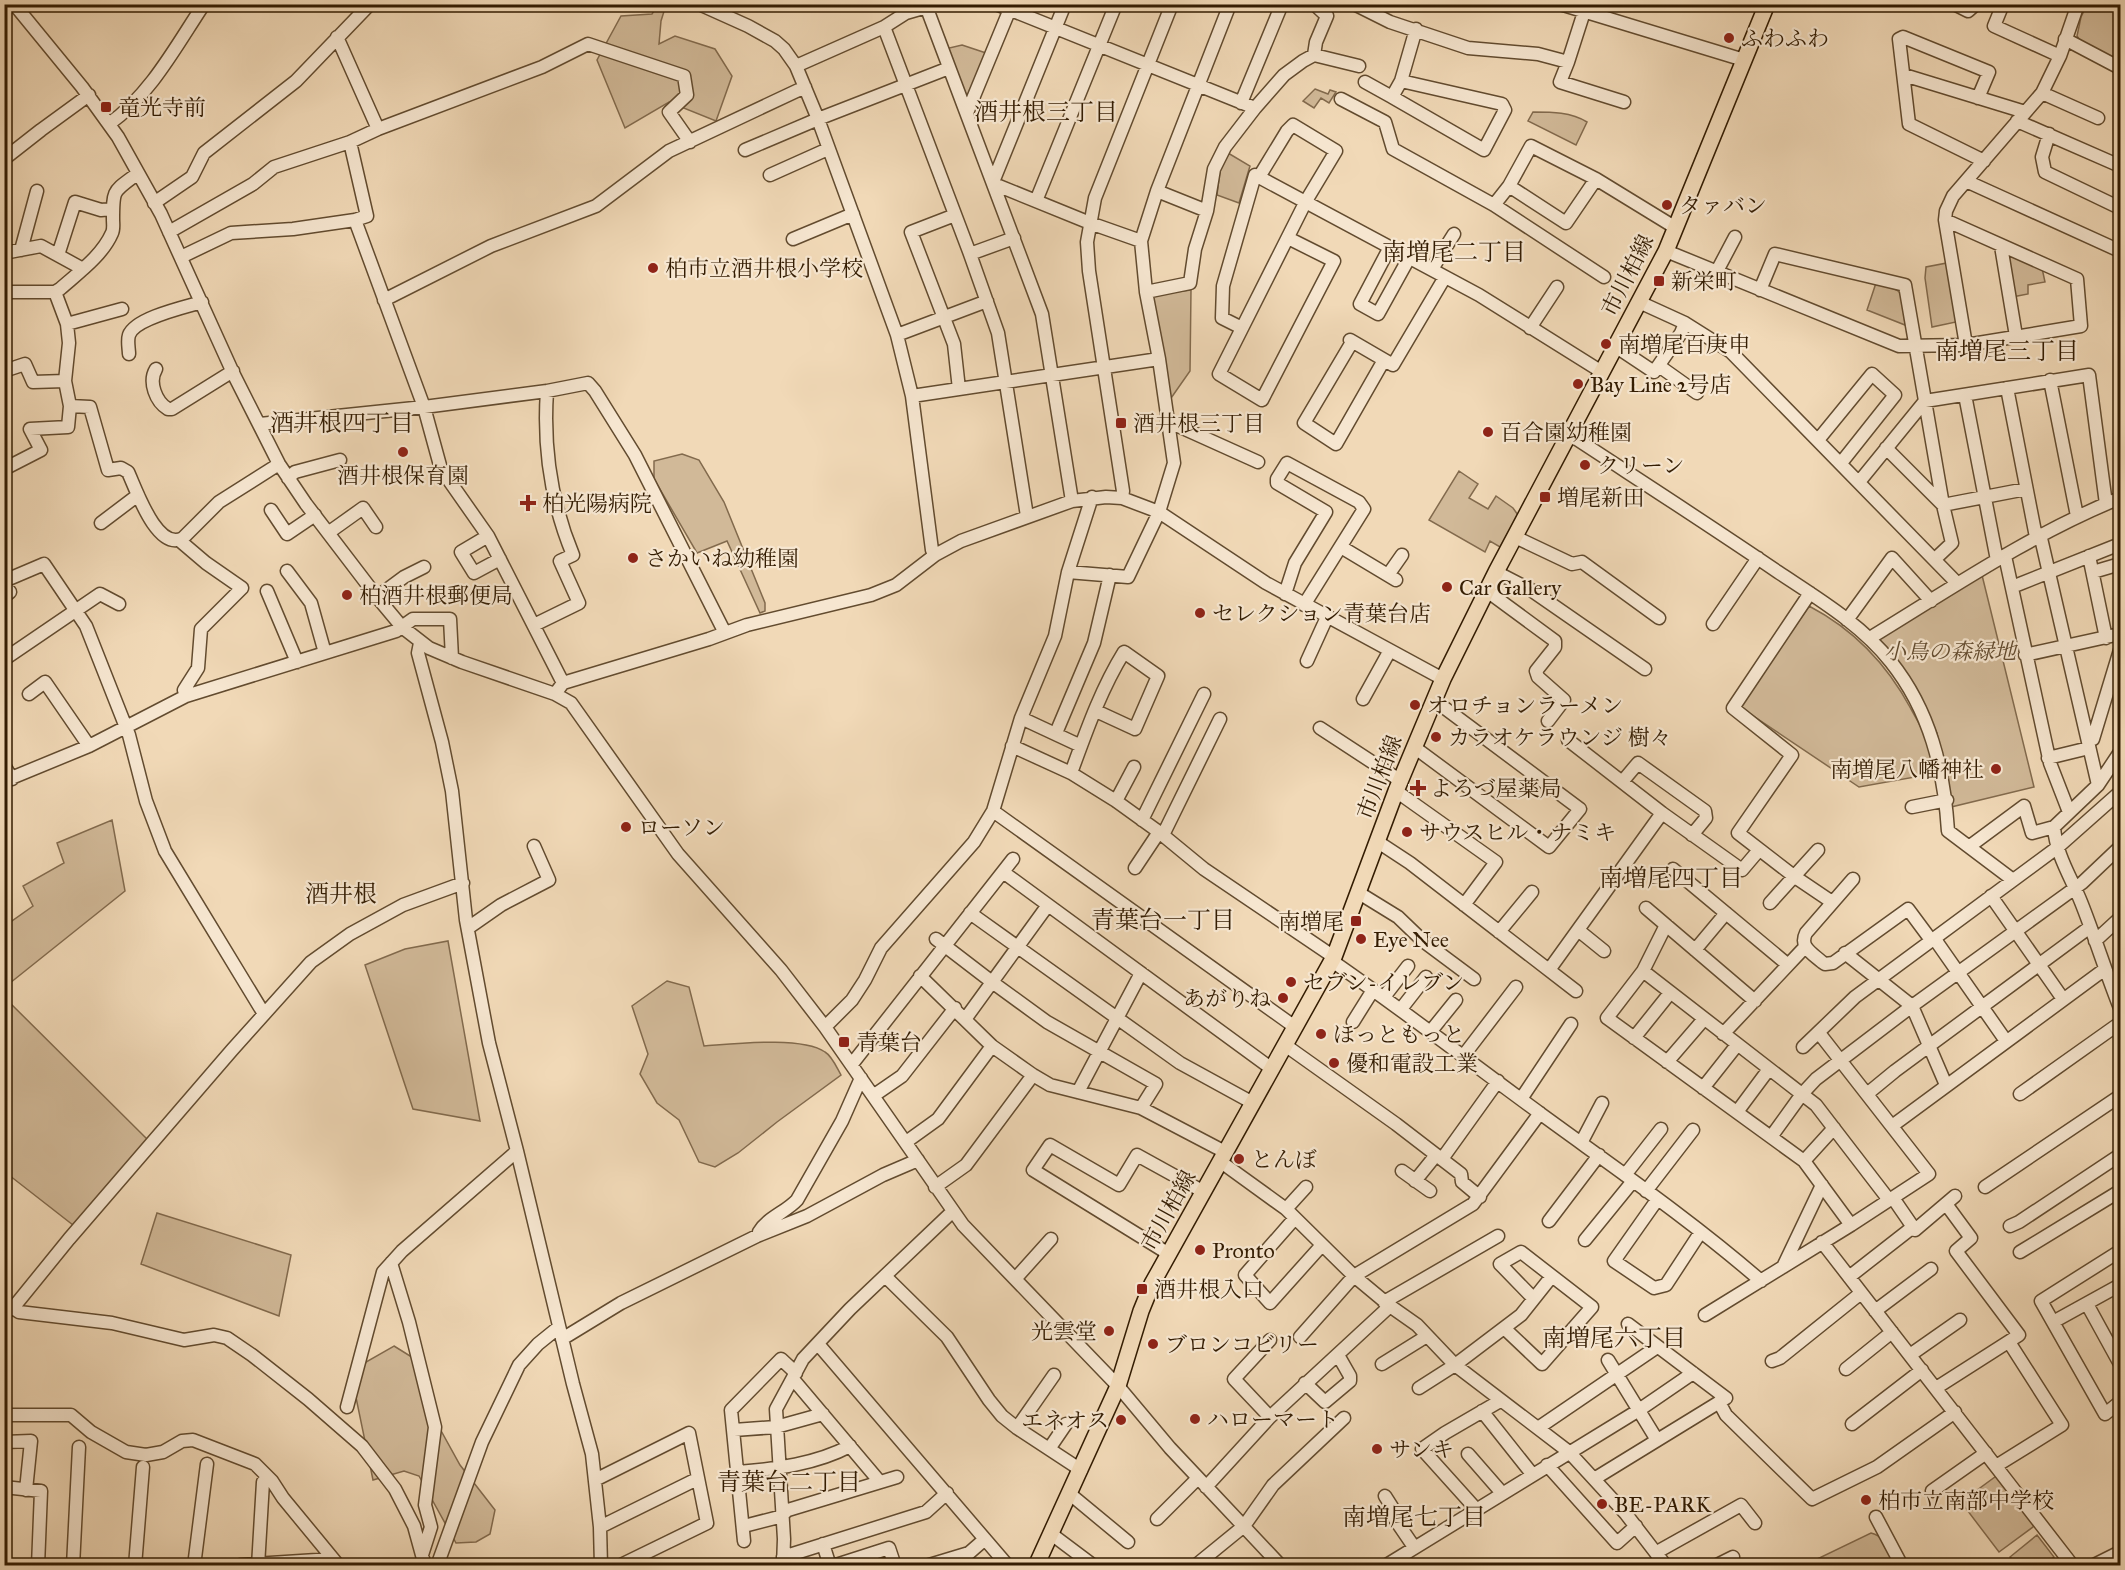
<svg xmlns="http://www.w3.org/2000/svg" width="2125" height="1570" viewBox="0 0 2125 1570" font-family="'IM FELL Great Primer','Noto Serif JP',serif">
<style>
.green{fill:#d1b998;stroke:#826a4d;stroke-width:1.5}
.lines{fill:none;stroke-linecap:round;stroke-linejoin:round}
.minor-casing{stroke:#624b2f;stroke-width:15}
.major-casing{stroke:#331c02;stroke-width:18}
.minor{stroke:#f6e6d0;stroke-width:12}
.major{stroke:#f1d9b7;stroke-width:15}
.poi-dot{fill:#8f2418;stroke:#f6e6d0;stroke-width:2}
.labels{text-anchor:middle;stroke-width:4.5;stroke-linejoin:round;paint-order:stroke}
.poi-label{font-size:22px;fill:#331c02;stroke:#f6e6d0;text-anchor:start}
.street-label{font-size:22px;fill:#331c02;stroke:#f6e6d0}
.park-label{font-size:22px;font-style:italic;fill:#624b2f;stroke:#f6e6d0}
.neighbourhood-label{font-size:24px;fill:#331c02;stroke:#f6e6d0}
</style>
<rect width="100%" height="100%" fill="#f1d9b7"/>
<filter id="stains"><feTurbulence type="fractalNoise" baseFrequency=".00333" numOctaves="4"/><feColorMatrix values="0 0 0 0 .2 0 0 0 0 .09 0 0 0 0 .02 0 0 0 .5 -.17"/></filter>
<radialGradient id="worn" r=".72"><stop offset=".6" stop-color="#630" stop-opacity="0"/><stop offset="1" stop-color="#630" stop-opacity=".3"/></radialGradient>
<path class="green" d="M658 5H666L661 21 659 44 675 36 715 49 732 76 716 121 669 102 625 128 597 60 621 16 652 14Z
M2087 5H2120V63L2081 42 2077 36 2081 17Z
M962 45 989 54 965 102 945 49Z
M1315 89 1328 94 1330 90 1336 92 1329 103 1321 98 1314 108 1303 101Z
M1533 112C1552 112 1571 112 1587 122L1576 145 1528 121Z
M1228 153 1250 166 1239 203 1217 195 1220 170Z
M2012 255 2042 268 2045 282 2028 285V294L2012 297 2006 259Z
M1947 263 1956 322 1932 327 1925 278 1926 267Z
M1876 283C1909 291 1902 294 1905 325L1867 310Z
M1191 290 1190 371 1169 401 1152 295Z
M682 454 699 460 724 502 765 603V611L760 613 727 541 697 553 654 479V461Z
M1459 471 1478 484 1469 498 1488 509 1496 496 1513 508 1518 515 1500 547 1490 541 1485 552 1429 520Z
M1981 571 2034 787 1951 807 1937 733 1922 703 1879 641 1880 636Z
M1809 606C1855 630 1887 664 1911 709 1918 721 1925 733 1929 747 1932 755 1931 765 1932 774L1859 787 1740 707Z
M112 820 125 891 5 987V926L33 906 23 886 64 863 57 843Z
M448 941 480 1121 413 1109 365 965 405 949Z
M667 981 689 987 704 1046C733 1044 802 1036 825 1052 832 1056 837 1068 841 1075L777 1122 738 1153 715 1167 699 1162 679 1120 657 1103 640 1074 648 1054 632 1006Z
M4 997 148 1140 73 1225 5 1172Z
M157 1213 291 1255 279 1316 141 1264Z
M394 1346 423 1364 439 1427 460 1465 495 1510 490 1534 476 1542 456 1543 419 1476 404 1471 373 1480 353 1383 366 1362Z
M1999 1474 2037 1524 1999 1552 1961 1502Z
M1871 1533C1886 1536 1890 1553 1896 1565H1818L1815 1560Z
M2037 1535 2054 1557 2044 1565H2017L2010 1557Z"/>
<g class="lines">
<defs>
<path id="minor" d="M14 4 82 87 118 137 161 214 234 375 279 464 306 504 377 597 402 627 429 648 462 662 555 694 571 703 678 854 781 970 825 1027 963 1225 1118 1386 1170 1448 1281 1566
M699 4 748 26 775 41 784 49 796 66 818 119 897 335 912 396 932 550 935 555
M996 4 1255 108
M1314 4 1327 16 1316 42 1314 55
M1354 4 1390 22 1468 48 1538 54 1568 62 1584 12
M1560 4 1744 60
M1954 4 1968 11 1976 4
M2003 4 1994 26 2060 56
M926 6 1042 314 1072 501
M884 27 970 254 998 333 1027 516
M337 37 378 129
M2065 39 2120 68
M1568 62 1560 82 1624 102
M796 66 884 27 906 13 937 4
M1904 75 2025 112
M1401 81 1392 97 1484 150 1505 110 1502 104 1401 81 1416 29
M1365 82 1392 97
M2042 93 2098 118
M1978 98 1989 72 1903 37 1899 39 1909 124 1984 161
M1341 99 1385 122 1393 149 1494 205
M1241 103 1282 4
M967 113 1012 4
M2017 121 2120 166
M109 124C151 94 176 46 204 4
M2049 134 2042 157 2045 172 2120 208
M745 150 818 119 949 68
M4 159 41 130 89 95
M770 175 828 149
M1259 177 1287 131 1293 125 1336 151 1306 201 1219 374 1262 400 1334 261 1288 238
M1596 179 1566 223 1509 186 1531 146 1596 179 1676 228
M1966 181 2120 251
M993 182 1065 4
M994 184 1090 223 1141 241
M1509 186 1494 205 1604 277
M1157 191 1207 211
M1036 201 1116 4
M154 203 192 177 204 153 296 81 370 4
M955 215 911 232 954 344 959 389
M355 220 424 407 441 469 488 536 563 683
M169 232 253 184 274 167 350 142
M793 239 853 214
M2001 246 2016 336
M1390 247 1360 304 1378 314 1409 258
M21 250 37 191
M1666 251 1899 346 1966 345 2081 326 2077 279 1945 220
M4 253 41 246 83 269
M970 254 1014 238
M58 255 75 202 101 210 113 209
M181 257 231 233 293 229 355 220 367 216 350 142 378 129 542 67 588 44 684 76 687 95 669 112 690 142
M1432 269 1454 234
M1716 273 1735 237
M1760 290 1775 254 1905 285 1943 505 1952 543 1935 559
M4 292H55L60 289C78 273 102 256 112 233 114 229 113 224 113 219 113 189 113 192 137 174
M1146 292 1190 283 1195 249 1207 211 1214 169 1225 147 1255 108 1284 75 1303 61 1314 55 1359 66
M384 300 491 246 596 206 669 151 805 87
M1639 302 1685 323 1731 352 1957 583
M67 324 122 309
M1242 328 1222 318 1223 286 1255 175 1479 295 1602 372
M1530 328 1557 287
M897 335 987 301
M1350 340 1393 365 1445 277
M1352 342 1304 423 1336 444 1384 360
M1966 345 1945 220 1946 211 1953 196 2042 93 2060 56 2078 4
M1615 346 1654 372 1681 333 1685 323
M129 354C129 349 127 341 129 335 135 318 185 307 202 302
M1659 366 1697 393
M156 369C148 382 156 402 168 409H172L233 371
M4 371 25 364 33 382 65 381
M2050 380 2077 516
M2007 388 2036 537
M1965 395 1997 560
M912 396 1159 359
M70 406 90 407 108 470 121 468 128 472C136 489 157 552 183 538L219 502 279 464
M1167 421 1258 462
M260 424 424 407 547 391 588 383 595 391 635 455 725 633
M1569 434C1639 480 1709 525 1778 572 1817 598 1861 624 1891 662 1930 711 1944 769 1948 831L2013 880
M1818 440 1872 374 1895 395 1841 463
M1886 448 1943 505 2026 489
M4 469 41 450 30 429 68 427 70 406 65 381 69 343 67 324 55 292
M288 478 295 472 340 460
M1859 482 1925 401 2089 375 2106 504
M1122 498 1123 491 1089 271 1087 242 1095 198 1172 4
M271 510 287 534 315 515
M101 523 138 495
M328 533 363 508 376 527
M2040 534 2098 785
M488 536 461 552 474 573 500 559
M1515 537 1572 564 1582 562 1659 618
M179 540 206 563 242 588 201 629 198 668 184 690 186 696
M1341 547 1396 580
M2005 556 2050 763 2069 812
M2089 556 2106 638
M287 571 311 603 325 653
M1068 572 1128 577 1159 512 1174 463 1159 359 1146 292 1141 241 1157 191 1230 4
M1496 572 1531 590 1645 669
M2093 572 2120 564
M1388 575 1402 555
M4 581 44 564 86 626 129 735 146 801 165 851 264 1014
M4 585 10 592 4 597
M2012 587 2120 544
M267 591 297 662
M1487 591 1555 641V647L1536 671 1538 677 1564 700 1548 721
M1810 593 1733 708 1792 755 1738 833 1795 877 1832 902
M1285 594 1295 563 1326 512 1277 483V479L1287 463 1359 502 1364 509 1304 605
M377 597 404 577 424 567
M1847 620 1892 558 1931 601
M1713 624 1758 558
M534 625 579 603 560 561 573 555C551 502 543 448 547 391
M1870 638C1952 588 2031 534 2120 498
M420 643 418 653 442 742 452 791 466 920 489 1043 517 1151 573 1384 592 1454 600 1527 601 1566
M2025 655 2120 634
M6 658 100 594 119 604
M1307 661 1327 617
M29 694 45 682 89 746
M555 694 563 683 709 639 747 625 871 595 896 585 935 555 961 541 1072 501 1106 497 1122 498 1159 512 1266 583 1443 679
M1363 699 1389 652
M1021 718 1081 746
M1320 728 1401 781
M1056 733 1094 643 1110 575
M1568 740 1662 813 1742 870 1759 850
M2088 740 2093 739 2120 650
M1012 746 1071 773 1116 801 1159 832 1204 869 1334 957
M1414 747 1549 847 1580 809 1434 700
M2048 758 2089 748
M4 765 12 779
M1071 773C1086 732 1101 689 1124 652L1158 676 1135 729 1096 711
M4 781 89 746 186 696 396 631 413 619H450L452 658
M1622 782 1638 763 1705 811 1706 818 1692 835
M1396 791 1496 862 1464 905
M1116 801 1134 767
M1912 807 1947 800
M993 811 1295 1027
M1142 820 1204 694
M2054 827C2056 855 2071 877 2081 902 2095 937 2106 973 2120 1008
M1163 835 1220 719
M1378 842 1410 863 1576 991
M1970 846 2024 806 2032 833 2054 827 2098 785 2120 752
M1135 868 1159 832
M1673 869 1787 964
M1003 872 1272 1069
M1853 879 1806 933C1799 947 1812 953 1822 962L1825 964 1833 963 1908 909 1931 940
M1359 893 1398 917 1423 941 1474 979
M1991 896 2063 999
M1770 903 1818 850
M1646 908 1755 1001
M970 913 1180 1063 1253 1103
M1666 925 1643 971 1607 1018 1804 1161 1851 1225
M468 928 501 905 549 880 534 846
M1578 930 1604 951
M1499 932 1532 892
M1934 938 2006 1041
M936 939 992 982 1047 1022 1156 1084 1141 1108
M2095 941 2120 918
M1695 950 1726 913
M1845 953 1912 1006 1946 1085
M1332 961C1403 1010 1471 1063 1541 1114 1615 1168 1692 1221 1761 1281
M1549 970 1662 813
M1643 971 1816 1105 1889 1200
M920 976 992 1046 1033 1075 1050 1085 1141 1108 1225 1152
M1384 997 1408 966
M1401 1009 1426 977
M966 1018 1048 905
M1353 1022 1373 990
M825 1027 852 1000 865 980 881 948 974 842 993 811 1021 718 1055 636 1068 572 1092 497
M1431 1031 1456 1000
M1723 1034 1805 947
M1634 1038 1670 993
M1285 1045 1396 1124 1461 1174 1462 1182 1480 1197
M1803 1047 1855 997 2058 847 2120 792
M1464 1055 1516 987
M1667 1062 1704 1019
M852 1064 1013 859
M1703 1088 1737 1045
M1078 1092 1141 973
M1867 1094 1895 1071 2090 927
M2020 1094 2120 1023
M873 1096 902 1076 955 1008
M1521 1099 1571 1024
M1737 1112 1769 1069
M1892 1126 2105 969
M1771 1137 1802 1094 1816 1079 1912 1006 2082 883 2120 847
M906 1142 938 1119 992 1046
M1581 1143 1602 1103
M1442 1159 1498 1081
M1804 1161 1834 1128
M1221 1162 1286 1209 1354 1276 1390 1306 1417 1325 1455 1365 1569 1452 1626 1514 1666 1566
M1402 1171 1430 1191
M1625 1175 1661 1129
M1415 1181 1436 1155
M935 1187 966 1165 1033 1075
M1985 1187 2120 1096
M1646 1191 1693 1130
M1893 1198 1915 1230 1955 1196
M1657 1200 1614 1261 1654 1288 1666 1285 1700 1233
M1286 1209 1306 1187
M1295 1218 1245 1275 1270 1303 1322 1245
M1549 1221 1599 1155
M2010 1226 2019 1222 2120 1155
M759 1232C767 1218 786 1212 797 1200L842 1121 861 1078
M1585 1240 1633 1181
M1822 1242 2073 1566
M2120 1251 2041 1301 2105 1414 2120 1402
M2020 1252 2120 1191
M1169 1254 1033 1170 1050 1145 1119 1185 1137 1155 1204 1192
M391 1263 409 1322 435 1427 425 1505 431 1527 422 1555
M1783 1267 1822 1185
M885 1276 947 1337 989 1400 1002 1416 1017 1428 1081 1470
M1849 1277 1913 1227
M1016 1278 1051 1239
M1384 1302 1498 1236
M2087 1304 2120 1364
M13 1308 19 1312 112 1323 184 1340 214 1335 227 1338 252 1355 308 1399 362 1446 395 1489 414 1526 425 1566
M1875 1311 1931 1269
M4 1312 13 1308 69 1239 232 1050 311 962 350 934 403 905 463 883
M1705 1315 1851 1225 1929 1174 1819 1033
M2053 1322 2120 1285
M1504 1328 1542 1364 1592 1307 1521 1252 1500 1264 1533 1298
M1300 1337 1354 1276 1473 1204 1540 1113
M562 1339 621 1303 757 1236 807 1216 883 1175 918 1160
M1270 1340 1234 1379 1270 1417
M818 1344 1008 1566
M1910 1355 1960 1320
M1608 1360 1657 1440
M1772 1361 1780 1358 1861 1293
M1382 1364 1427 1336
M1846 1369 1892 1332
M793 1379 880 1482
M1305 1383 1325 1402 1350 1381V1376L1338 1355
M1419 1388 1455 1365 1521 1315 1552 1276
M1936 1388 2019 1335 1956 1251 1971 1238 1946 1204
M1719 1402 1726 1415 1812 1499 1877 1467 1955 1412
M347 1407 383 1272 402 1251 517 1151
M1482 1411 1532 1474
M4 1415H71L91 1432 126 1452 146 1455 163 1452 182 1441 193 1440 255 1464 272 1481 283 1498 339 1566
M1852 1424 1922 1370
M1017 1428 1054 1375
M1538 1428 1657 1347
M734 1430 776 1427 823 1414
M4 1442 31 1441 26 1490
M1049 1449 1066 1424
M1468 1454 1502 1493
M1547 1465 1617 1543 1636 1526
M1996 1466 2062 1425 2009 1342
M738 1472C776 1469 816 1464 850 1446
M1594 1479 1726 1398 1628 1324
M595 1480 689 1433 707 1523 619 1566
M4 1487 41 1491 38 1566
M1206 1487 1270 1417 1390 1306
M1932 1491 1986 1453
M1070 1494 1128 1542
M1385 1496 1392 1507 1388 1509 1414 1547
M1476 1509 1422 1449 1445 1433 1500 1401
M1876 1517 1902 1566
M1157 1519 1198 1478
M744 1526 779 1517 788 1510 897 1477
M600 1527 697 1479
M1050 1533 1094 1566
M744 1541 731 1410 781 1359 796 1373
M823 1544 830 1566
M1657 1552 1741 1505 1755 1523
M783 1557 926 1512 947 1493
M240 1565 332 1559
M73 1566 79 1447
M135 1566 143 1467
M194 1566 207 1464
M258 1566 263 1482
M437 1566 482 1442 519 1365 538 1344 559 1327
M783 1566 784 1539 776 1409 803 1359 850 1309 952 1212
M833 1566 889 1548 895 1566
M926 1566 969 1553 985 1539
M1195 1566 1244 1526 1273 1485 1344 1418
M1385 1566 1639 1410 1693 1373
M1715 1566 1733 1557
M2092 1566 2120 1552"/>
<path id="major" d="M1036 1566 1118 1386 1141 1311 1152 1284 1334 957 1396 791 1443 679 1496 572 1666 251 1767 4"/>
</defs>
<use href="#minor" class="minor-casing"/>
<use href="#major" class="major-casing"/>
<use href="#minor" class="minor"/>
<use href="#major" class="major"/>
</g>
<g class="poi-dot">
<circle cx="1729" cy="38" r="6"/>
<rect x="100" y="101" width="12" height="12" rx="3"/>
<circle cx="1667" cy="205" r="6"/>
<circle cx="653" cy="268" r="6"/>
<rect x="1653" y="275" width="12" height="12" rx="3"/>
<circle cx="1606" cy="344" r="6"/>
<circle cx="1578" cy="384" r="6"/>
<rect x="1115" y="417" width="12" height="12" rx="3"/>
<circle cx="1488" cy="432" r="6"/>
<circle cx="403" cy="452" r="6"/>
<circle cx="1585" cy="465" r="6"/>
<rect x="1539" y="491" width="12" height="12" rx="3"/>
<path d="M525 494h6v6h6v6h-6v6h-6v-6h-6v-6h6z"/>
<circle cx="633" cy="558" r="6"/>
<circle cx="1447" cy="587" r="6"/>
<circle cx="347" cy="595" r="6"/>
<circle cx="1200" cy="613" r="6"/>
<circle cx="1415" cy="705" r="6"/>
<circle cx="1436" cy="737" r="6"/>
<circle cx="1996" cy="769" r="6"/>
<path d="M1415 779h6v6h6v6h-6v6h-6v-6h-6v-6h6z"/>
<circle cx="626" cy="827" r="6"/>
<circle cx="1407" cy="832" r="6"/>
<rect x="1350" y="915" width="12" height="12" rx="3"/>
<circle cx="1361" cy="939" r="6"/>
<circle cx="1291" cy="982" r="6"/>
<circle cx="1283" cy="998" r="6"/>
<circle cx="1321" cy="1034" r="6"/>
<rect x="838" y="1036" width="12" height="12" rx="3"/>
<circle cx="1334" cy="1063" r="6"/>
<circle cx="1239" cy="1159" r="6"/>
<circle cx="1200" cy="1250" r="6"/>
<rect x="1136" y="1283" width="12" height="12" rx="3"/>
<circle cx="1109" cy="1331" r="6"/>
<circle cx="1153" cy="1344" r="6"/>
<circle cx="1195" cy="1419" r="6"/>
<circle cx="1121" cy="1420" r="6"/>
<circle cx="1377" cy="1449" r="6"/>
<circle cx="1866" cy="1500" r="6"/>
<circle cx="1602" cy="1504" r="6"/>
</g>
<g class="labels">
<g class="poi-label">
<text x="1741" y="46">ふわふわ</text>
<text x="118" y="115">竜光寺前</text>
<text x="1679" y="213">タァバン</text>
<text x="665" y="276">柏市立酒井根小学校</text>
<text x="1671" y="289">新栄町</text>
<text x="1618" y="352">南増尾百庚申</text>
<text x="1590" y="392">Bay Line 2号店</text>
<text x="1133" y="431">酒井根三丁目</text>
<text x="1500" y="440">百合園幼稚園</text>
<text x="1597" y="473">クリーン</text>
<text x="403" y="483" text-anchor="middle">酒井根保育園</text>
<text x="1557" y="505">増尾新田</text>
<text x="542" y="511">柏光陽病院</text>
<text x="645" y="566">さかいね幼稚園</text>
<text x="1459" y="595">Car Gallery</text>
<text x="359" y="603">柏酒井根郵便局</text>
<text x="1212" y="621">セレクション青葉台店</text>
<text x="1427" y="713">オロチョンラーメン</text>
<text x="1448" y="745">カラオケラウンジ 樹々</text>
<text x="1984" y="777" text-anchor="end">南増尾八幡神社</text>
<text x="1430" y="796">よろづ屋薬局</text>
<text x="638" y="835">ローソン</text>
<text x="1419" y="840">サウスヒル・ナミキ</text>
<text x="1344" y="929" text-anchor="end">南増尾</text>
<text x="1373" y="947">Eye Nee</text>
<text x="1303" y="990">セブン-イレブン</text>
<text x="1271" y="1006" text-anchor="end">あがりね</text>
<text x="1333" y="1042">ほっともっと</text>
<text x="856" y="1050">青葉台</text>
<text x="1346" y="1071">優和電設工業</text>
<text x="1251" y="1167">とんぼ</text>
<text x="1212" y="1258">Pronto</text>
<text x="1154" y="1297">酒井根入口</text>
<text x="1097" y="1339" text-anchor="end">光雲堂</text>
<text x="1165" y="1352">ブロンコビリー</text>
<text x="1207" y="1427">ハローマート</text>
<text x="1109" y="1428" text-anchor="end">エネオス</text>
<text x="1389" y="1457">サンキ</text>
<text x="1878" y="1508">柏市立南部中学校</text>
<text x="1614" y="1512">BE-PARK</text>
</g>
<g class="street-label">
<text transform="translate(1627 275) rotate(-63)" y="8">市川柏線</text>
<text transform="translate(1379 777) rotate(-69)" y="8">市川柏線</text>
<text transform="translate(1168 1210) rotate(-61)" y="8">市川柏線</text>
</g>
<g class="park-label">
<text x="1950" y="659">小鳥の森緑地</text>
</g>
<g class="neighbourhood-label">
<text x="1046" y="120">酒井根三丁目</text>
<text x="1454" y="260">南増尾二丁目</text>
<text x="2007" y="359">南増尾三丁目</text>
<text x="342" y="431">酒井根四丁目</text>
<text x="1671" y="886">南増尾四丁目</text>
<text x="341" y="902">酒井根</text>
<text x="1163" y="928">青葉台一丁目</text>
<text x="1614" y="1346">南増尾六丁目</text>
<text x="789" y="1490">青葉台二丁目</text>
<text x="1414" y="1525">南増尾七丁目</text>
</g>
</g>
<rect width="2125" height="1570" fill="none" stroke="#f1d9b7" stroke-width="24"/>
<rect x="6" y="6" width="2113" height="1558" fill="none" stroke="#331c02" stroke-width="3"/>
<rect x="12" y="12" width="2101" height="1546" fill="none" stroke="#331c02" stroke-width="1.5"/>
<rect width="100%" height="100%" filter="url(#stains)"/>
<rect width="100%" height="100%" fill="url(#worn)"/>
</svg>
